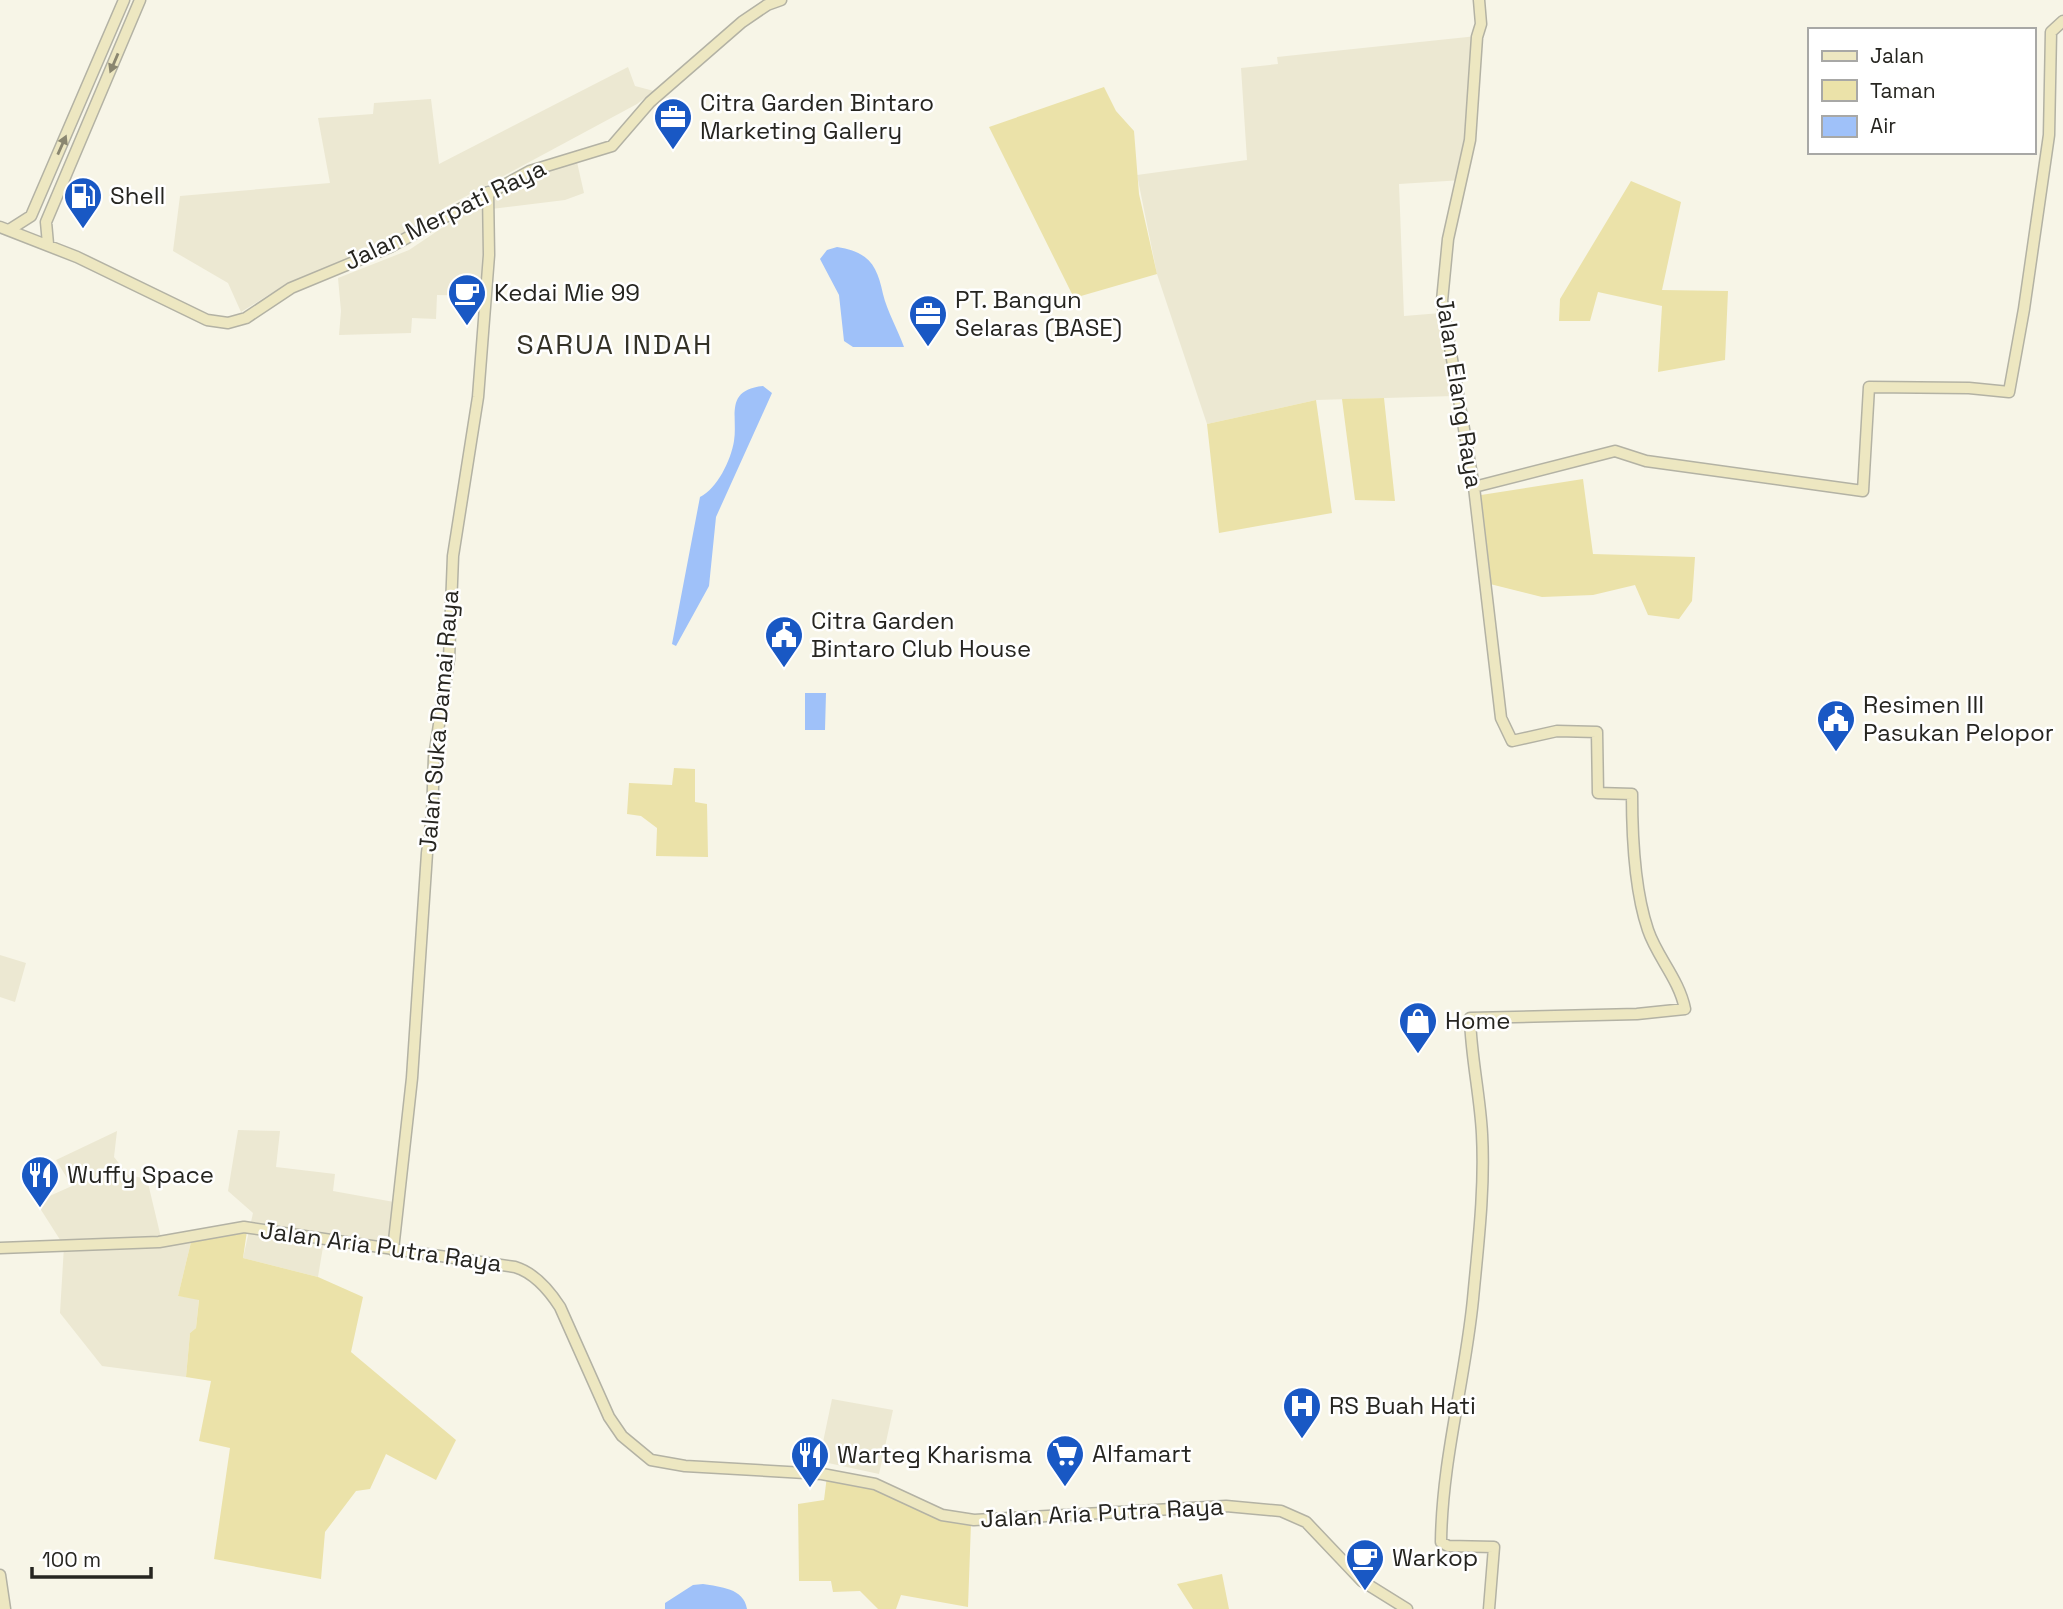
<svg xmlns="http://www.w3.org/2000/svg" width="2063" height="1609" viewBox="0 0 2063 1609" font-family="'Space Grotesk',sans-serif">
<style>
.built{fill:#ece8d2}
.green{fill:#ebe2a9}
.water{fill:#9fc1f9}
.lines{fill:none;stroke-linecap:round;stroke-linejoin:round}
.secondary-casing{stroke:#b3b2a4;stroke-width:13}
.secondary{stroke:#ede7c1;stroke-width:10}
.oneway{fill:#8a8670}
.labels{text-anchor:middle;stroke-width:5;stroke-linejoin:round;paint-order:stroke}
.poi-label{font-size:24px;fill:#262520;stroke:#fff;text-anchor:start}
.street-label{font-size:24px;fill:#262520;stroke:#fff}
.quarter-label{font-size:28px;letter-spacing:2px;fill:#343227;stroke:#fff}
</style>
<rect width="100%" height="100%" fill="#f7f5e7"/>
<path class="built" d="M1477 36 1463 180 1399 184 1404 316 1441 313 1454 396 1316 400 1207 424 1157 274 1137 175 1247 160 1241 68 1278 64 1277 57Z
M628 67 635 86 654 91 637 104 444 208 432 220 270 294 241 312 228 283 173 251 180 196 330 183 318 118 373 114 374 103 431 99 439 164Z
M577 162 584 193 565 200 491 209 487 296 437 295 436 319 412 318 411 333 339 335 341 311 338 278 409 250 491 195 548 167Z
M0 955 26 963 15 1002 0 997Z
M238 1130 280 1131 276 1167 335 1174 333 1191 394 1202 391 1247 325 1235 318 1277 243 1258 253 1213 228 1191Z
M117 1131 114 1157 128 1175 147 1179 163 1246 191 1242 178 1296 199 1299 196 1328 190 1333 186 1377 102 1366 60 1313 64 1246 36 1202 72 1186 56 1160Z
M832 1399 893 1410 879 1474 819 1461Z"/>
<path class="green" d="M1104 87 1116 111 1134 131 1139 194 1157 274 1074 298 989 127Z
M1631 181 1681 202 1662 290 1728 291 1725 360 1658 372 1662 306 1598 292 1590 321H1559L1560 299Z
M1384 398 1395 501 1355 500 1342 399Z
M1316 400 1332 513 1219 533 1207 424Z
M1583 479 1593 554 1695 557 1692 601 1679 619 1648 615 1635 585 1593 595 1542 597 1486 583 1481 495Z
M674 768 695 769V802L707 804 708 857 656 856 657 828 641 816 627 814 629 783 672 785Z
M247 1231 243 1258 318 1277 363 1297 351 1352 456 1440 436 1480 386 1454 370 1489 356 1491 325 1532 321 1579 214 1559 230 1448 199 1441 211 1381 186 1377 190 1333 196 1328 199 1300 178 1296 191 1242Z
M827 1476 863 1483 971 1523 968 1607 901 1595 896 1609H878L860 1591 833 1592 831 1581H799L798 1504 824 1500Z
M1222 1574 1229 1609H1193L1177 1584Z"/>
<path class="water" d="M837 247C869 252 877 265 883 294 887 311 898 330 904 347H853L844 341 839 295 820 259 827 250Z
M763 386 772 393 716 517 709 586 676 646 672 644 700 497C717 489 731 460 734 441 738 417 724 390 763 386Z
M805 693H826L825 730H805Z
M703 1584C720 1587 744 1588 747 1609H665V1603L693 1585Z"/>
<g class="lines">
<defs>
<path id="secondary" d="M1479 0 1481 24 1477 37 1470 140 1448 239 1442 301 1474 487 1501 718 1512 741 1557 731 1597 732 1598 793 1632 794C1632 836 1634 889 1648 930 1657 957 1679 979 1685 1009L1637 1014 1470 1018C1471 1057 1480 1095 1482 1134 1485 1189 1478 1245 1473 1299 1465 1381 1442 1459 1441 1542L1448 1546 1494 1547 1489 1609
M0 227 77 257 207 320 228 323 246 318 291 288 390 247 530 171 612 146 650 102 742 22 767 5 781 0
M9 230 31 216 124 0
M48 244 46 222 140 0
M1474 487 1615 451 1646 461 1863 491 1869 387 1969 388 2009 392 2024 309 2049 135 2051 32 2063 21
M0 1248 159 1242 244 1227 515 1267C535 1273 549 1290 560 1307L609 1417 622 1436 651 1460 685 1466 822 1474 875 1484 942 1515 974 1520 1226 1506 1281 1511 1306 1522 1362 1581 1407 1609
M393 1250 412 1078 427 853 432 816 434 757 449 659 453 556 478 397 489 255 488 192
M0 1575 5 1609"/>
</defs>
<use href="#secondary" class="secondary-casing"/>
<use href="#secondary" class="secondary"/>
</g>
<defs><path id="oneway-solid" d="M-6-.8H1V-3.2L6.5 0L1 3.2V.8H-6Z" transform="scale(1.75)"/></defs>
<g class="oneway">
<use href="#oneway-solid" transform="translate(114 63) rotate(113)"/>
<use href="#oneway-solid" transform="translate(62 145) rotate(-66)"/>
</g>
<defs>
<symbol id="office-pin" viewBox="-11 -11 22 30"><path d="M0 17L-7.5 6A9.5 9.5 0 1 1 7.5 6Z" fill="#1958c4" stroke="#fff"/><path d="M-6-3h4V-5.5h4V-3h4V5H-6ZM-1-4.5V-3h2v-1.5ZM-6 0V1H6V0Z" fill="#fff"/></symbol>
<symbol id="fuel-pin" viewBox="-11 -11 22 30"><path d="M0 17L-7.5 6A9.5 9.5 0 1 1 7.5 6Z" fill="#1958c4" stroke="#fff"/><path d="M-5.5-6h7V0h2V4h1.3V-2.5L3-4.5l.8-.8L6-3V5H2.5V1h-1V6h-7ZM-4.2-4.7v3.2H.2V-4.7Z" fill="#fff"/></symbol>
<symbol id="cafe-pin" viewBox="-11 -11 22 30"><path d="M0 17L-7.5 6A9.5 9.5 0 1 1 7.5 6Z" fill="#1958c4" stroke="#fff"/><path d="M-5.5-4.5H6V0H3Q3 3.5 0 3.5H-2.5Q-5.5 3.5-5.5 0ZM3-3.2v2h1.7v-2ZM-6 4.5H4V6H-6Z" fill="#fff"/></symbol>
<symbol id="civic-pin" viewBox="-11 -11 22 30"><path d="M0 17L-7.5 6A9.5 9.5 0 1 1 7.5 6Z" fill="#1958c4" stroke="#fff"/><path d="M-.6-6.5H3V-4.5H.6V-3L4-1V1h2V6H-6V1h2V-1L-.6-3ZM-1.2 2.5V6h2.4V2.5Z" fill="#fff"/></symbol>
<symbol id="shop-pin" viewBox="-11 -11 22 30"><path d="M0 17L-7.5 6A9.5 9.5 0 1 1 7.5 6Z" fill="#1958c4" stroke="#fff"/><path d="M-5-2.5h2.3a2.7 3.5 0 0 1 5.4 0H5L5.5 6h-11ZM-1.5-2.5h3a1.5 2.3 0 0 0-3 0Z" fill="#fff"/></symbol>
<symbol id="restaurant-pin" viewBox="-11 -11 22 30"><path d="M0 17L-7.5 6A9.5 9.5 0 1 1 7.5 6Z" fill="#1958c4" stroke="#fff"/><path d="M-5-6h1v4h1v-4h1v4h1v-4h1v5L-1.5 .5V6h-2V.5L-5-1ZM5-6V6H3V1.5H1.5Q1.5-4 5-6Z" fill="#fff"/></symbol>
<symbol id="hospital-pin" viewBox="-11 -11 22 30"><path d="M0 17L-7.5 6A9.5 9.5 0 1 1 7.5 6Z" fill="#1958c4" stroke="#fff"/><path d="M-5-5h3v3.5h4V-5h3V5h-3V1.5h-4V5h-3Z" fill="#fff"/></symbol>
<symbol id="supermarket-pin" viewBox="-11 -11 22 30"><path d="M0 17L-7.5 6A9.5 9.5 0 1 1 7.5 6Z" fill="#1958c4" stroke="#fff"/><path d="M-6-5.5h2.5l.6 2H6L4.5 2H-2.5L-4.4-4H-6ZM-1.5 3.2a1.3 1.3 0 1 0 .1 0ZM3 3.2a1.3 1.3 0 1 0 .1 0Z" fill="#fff"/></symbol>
</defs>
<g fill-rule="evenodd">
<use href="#office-pin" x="651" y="95" width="44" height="60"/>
<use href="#fuel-pin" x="61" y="174" width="44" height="60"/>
<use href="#cafe-pin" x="445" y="271" width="44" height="60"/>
<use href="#office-pin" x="906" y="292" width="44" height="60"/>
<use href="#civic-pin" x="762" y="613" width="44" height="60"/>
<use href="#civic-pin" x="1814" y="697" width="44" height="60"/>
<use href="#shop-pin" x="1396" y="999" width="44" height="60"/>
<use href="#restaurant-pin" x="18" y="1153" width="44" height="60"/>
<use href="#hospital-pin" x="1280" y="1384" width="44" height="60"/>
<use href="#supermarket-pin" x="1043" y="1432" width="44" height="60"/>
<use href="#restaurant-pin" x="788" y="1433" width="44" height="60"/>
<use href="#cafe-pin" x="1343" y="1536" width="44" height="60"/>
</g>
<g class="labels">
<g class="poi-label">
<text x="700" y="111">Citra Garden Bintaro<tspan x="700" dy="28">Marketing Gallery</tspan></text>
<text x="110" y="204">Shell</text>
<text x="494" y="301">Kedai Mie 99</text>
<text x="955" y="308">PT. Bangun<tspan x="955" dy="28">Selaras (BASE)</tspan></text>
<text x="811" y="629">Citra Garden<tspan x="811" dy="28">Bintaro Club House</tspan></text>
<text x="1863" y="713">Resimen III<tspan x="1863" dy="28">Pasukan Pelopor</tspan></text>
<text x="1445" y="1029">Home</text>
<text x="67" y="1183">Wuffy Space</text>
<text x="1329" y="1414">RS Buah Hati</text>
<text x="1092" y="1462">Alfamart</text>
<text x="837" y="1463">Warteg Kharisma</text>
<text x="1392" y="1566">Warkop</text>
</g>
<g class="street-label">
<text transform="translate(445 215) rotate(-26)" y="8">Jalan Merpati Raya</text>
<text transform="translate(1459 392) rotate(81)" y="8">Jalan Elang Raya</text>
<text transform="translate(439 721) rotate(-85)" y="8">Jalan Suka Damai Raya</text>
<text transform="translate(381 1247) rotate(8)" y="8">Jalan Aria Putra Raya</text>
<text transform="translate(1102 1513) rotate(-3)" y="8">Jalan Aria Putra Raya</text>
</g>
<g class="quarter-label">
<text x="615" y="354">SARUA INDAH</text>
</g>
</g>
<rect x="1808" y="28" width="228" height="126" fill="#ffffff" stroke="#a8a8a6" stroke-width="2"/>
<rect x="1822" y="51" width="35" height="10" fill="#ede7c1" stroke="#a8a8a6" stroke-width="2"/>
<text x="1870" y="63" font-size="21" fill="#262520">Jalan</text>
<rect x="1822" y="80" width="35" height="21" fill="#ebe2a9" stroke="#a8a8a6" stroke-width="2"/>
<text x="1870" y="98" font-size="21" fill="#262520">Taman</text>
<rect x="1822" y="116" width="35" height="21" fill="#9fc1f9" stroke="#a8a8a6" stroke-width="2"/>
<text x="1870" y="133" font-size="21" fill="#262520">Air</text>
<path d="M32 1567v10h119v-10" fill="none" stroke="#262520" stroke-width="3.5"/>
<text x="42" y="1567" font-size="21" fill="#262520" stroke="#ffffff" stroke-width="5" paint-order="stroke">100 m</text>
</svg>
